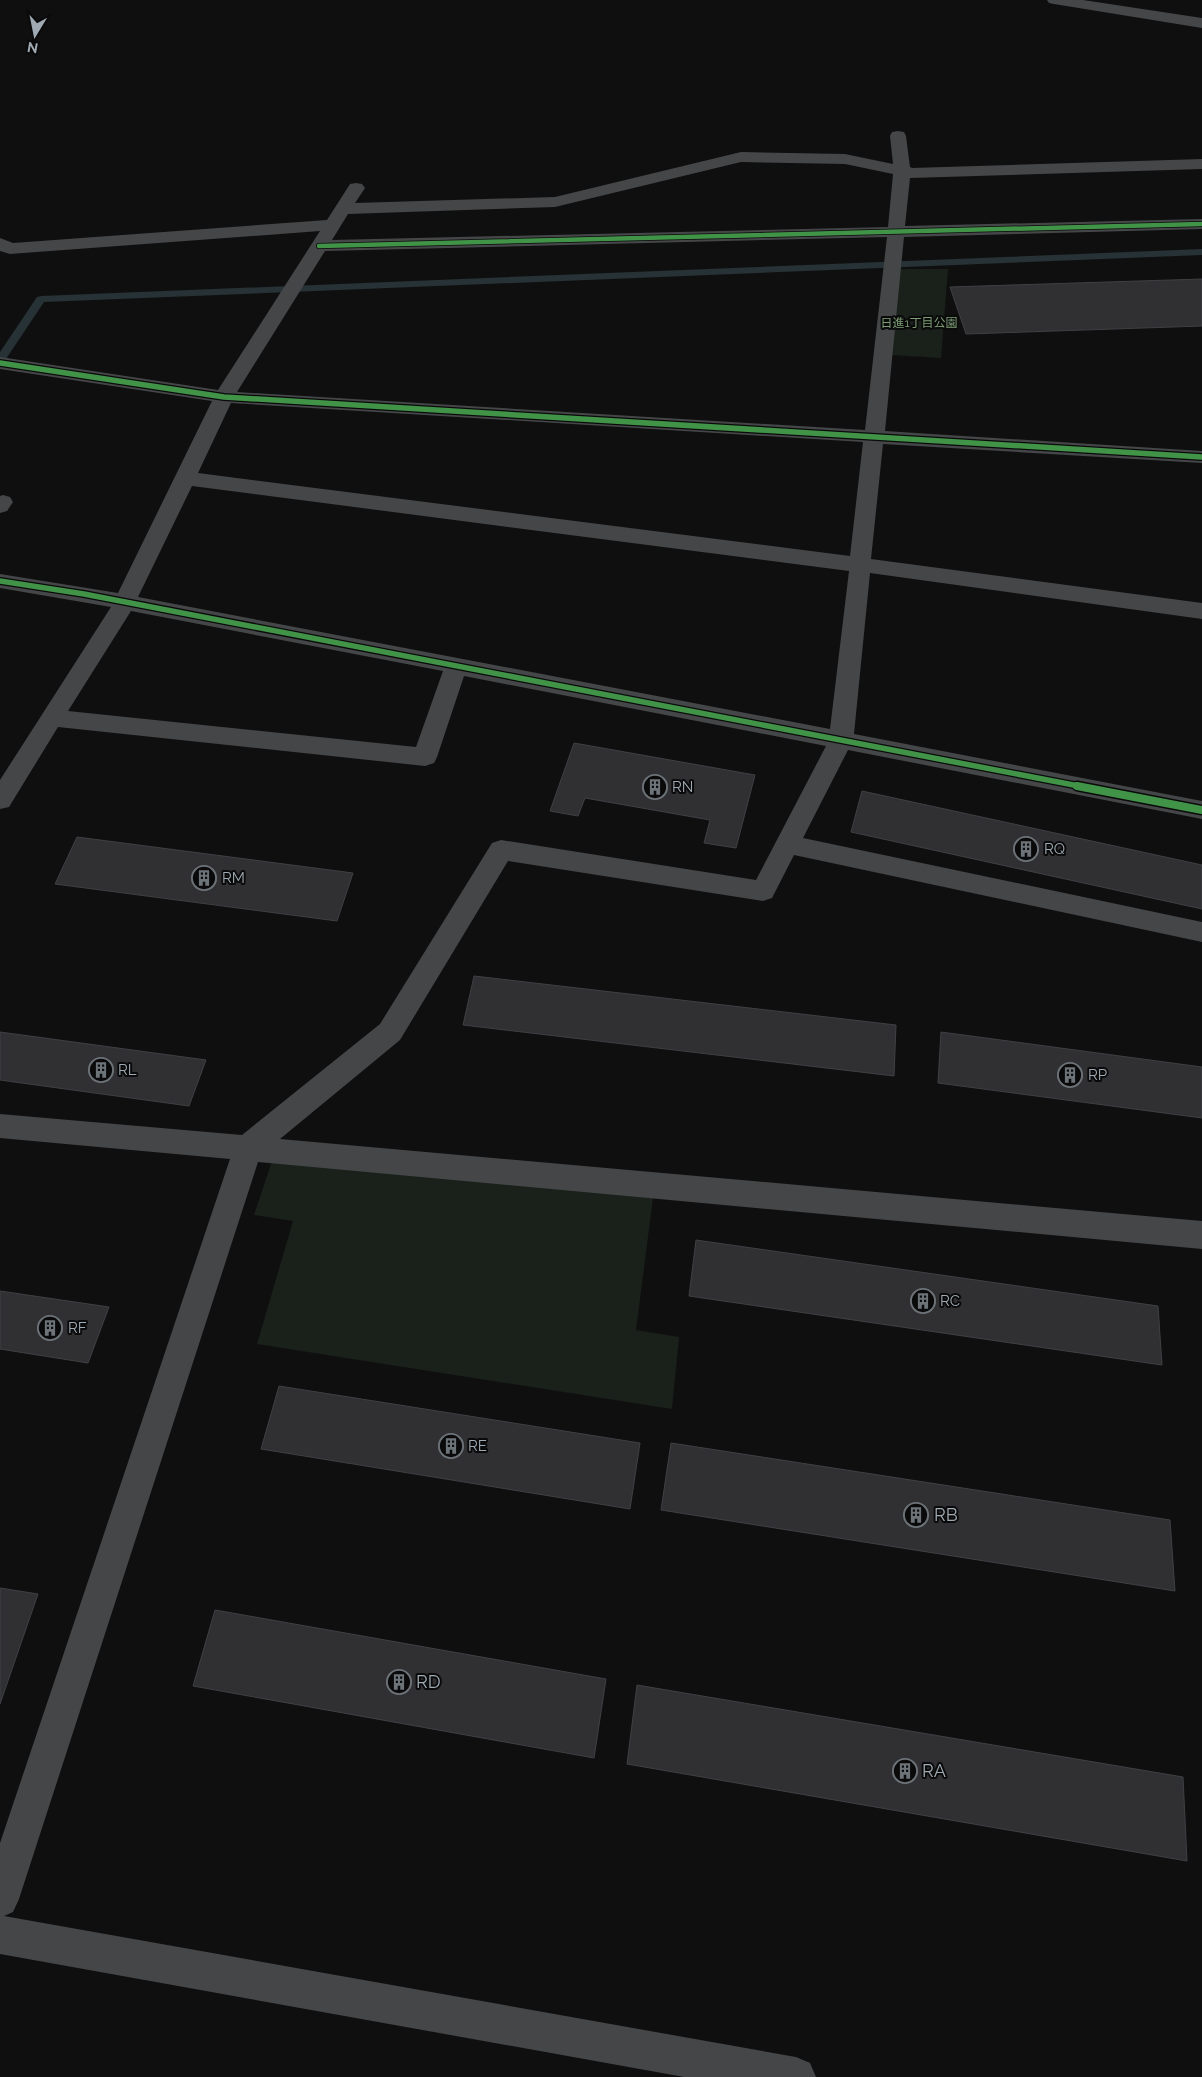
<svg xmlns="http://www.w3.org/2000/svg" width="1202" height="2077" viewBox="0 0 1202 2077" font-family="Raleway,'Noto Sans JP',sans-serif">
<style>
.green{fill:#1a201a}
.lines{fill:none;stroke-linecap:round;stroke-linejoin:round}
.stream{fill:#263235;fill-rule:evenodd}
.building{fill:#303032;stroke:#3e4144}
.minor{fill:#444648;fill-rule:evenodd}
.cycleway-far2-casing{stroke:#0a0a0b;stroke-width:6}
.cycleway-far1-casing{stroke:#0a0a0b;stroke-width:8}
.cycleway-casing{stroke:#0a0a0b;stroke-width:11}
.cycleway-far2{stroke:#419447;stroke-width:4.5}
.cycleway-far1{stroke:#419447;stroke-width:5.5}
.cycleway{stroke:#419447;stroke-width:8}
.labels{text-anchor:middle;stroke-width:4;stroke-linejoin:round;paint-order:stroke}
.far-park-label{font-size:12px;fill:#7d9e75;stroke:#0a0a0b}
.poi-label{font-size:15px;fill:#9faab2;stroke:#0a0a0b;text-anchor:start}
.near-poi-label{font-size:18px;fill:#9faab2;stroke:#0a0a0b;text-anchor:start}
</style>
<rect width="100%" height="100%" fill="#0f0f10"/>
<path class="green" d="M899 269H948L941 358 892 355Z
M272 1161 653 1198 636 1330 679 1337 672 1409 257 1344 293 1221 254 1215Z"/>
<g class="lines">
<path class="stream" d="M1202 249V255L44 302 4 362 0 363V352L37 297 41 296Z"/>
</g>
<path class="building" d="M1202 279V326L966 334 950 287Z
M574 743 755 775 736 848 704 843 710 820 585 798 578 816 550 811Z
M862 791 1202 865V909L851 832Z
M77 837 353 873 337 921 55 884Z
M474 976 896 1025 894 1076 463 1025Z
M0 1032 206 1060 189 1106 0 1080Z
M941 1032 1202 1067V1118L938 1083Z
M696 1240 1158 1306 1162 1365 689 1296Z
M0 1291 109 1307 88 1363 0 1349Z
M279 1386 640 1443 630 1509 261 1449Z
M671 1443 1170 1520 1175 1591 661 1510Z
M0 1588 38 1594 0 1704Z
M215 1610 606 1679 594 1758 193 1686Z
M637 1685 1183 1777 1187 1861 627 1764Z"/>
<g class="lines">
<path class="minor" d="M1047 0H1083L1202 18V28L1054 4 1049 3Z
M898 131 904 132 906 136 910 167 912 168 1202 159V169L910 178 905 226 1202 219V229L904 237 885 431 1202 451V463L883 444 871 559 1202 603V619L870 573 854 734 1202 801V819L848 750 803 838 1202 922V942L794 855 772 898 763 901 508 861 400 1040 280 1139 1202 1221V1249L258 1162 19 1899 13 1912 4 1916 796 2057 810 2063 816 2077H684L0 1954V1843L230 1159 0 1138V1114L242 1135 380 1024 492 843 501 840 756 880 826 746 464 676 437 757 434 763 425 766 58 727 9 807 0 809V780L111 607 0 588V574L118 593 212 401 0 369V357L218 390 320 231 10 254 0 251V238L13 243 327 220 350 184 356 183 362 184 365 188 355 203 555 197 741 152 845 154 893 164 890 136 892 132ZM741 162 845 164 893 174 888 227 332 240 348 214 555 207ZM887 237 865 430 237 392 325 251ZM231 403 863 442 850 556 198 473ZM192 486 849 571 830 729 138 597ZM131 611 443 671 416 747 68 711Z
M3 495 10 497 13 502 7 511 0 513V496Z"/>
<defs>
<path id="cycleway-far2" d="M319 246 1202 224"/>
<path id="cycleway-far1" d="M0 363 224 397 1202 457
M0 581 84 594 1084 787"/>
<path id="cycleway" d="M1077 786 1202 810"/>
</defs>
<use href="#cycleway-far2" class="cycleway-far2-casing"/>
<use href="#cycleway-far1" class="cycleway-far1-casing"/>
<use href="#cycleway" class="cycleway-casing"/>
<use href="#cycleway-far2" class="cycleway-far2"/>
<use href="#cycleway-far1" class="cycleway-far1"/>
<use href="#cycleway" class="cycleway"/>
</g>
<defs>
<symbol id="building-ring" viewBox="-11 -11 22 22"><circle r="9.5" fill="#0a0a0b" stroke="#6d7479" stroke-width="1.5"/><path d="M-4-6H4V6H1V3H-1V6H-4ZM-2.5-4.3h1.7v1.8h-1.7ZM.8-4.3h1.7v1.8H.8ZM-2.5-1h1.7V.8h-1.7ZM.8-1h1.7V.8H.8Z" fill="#6d7479"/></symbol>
</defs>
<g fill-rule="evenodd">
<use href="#building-ring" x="641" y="773" width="28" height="28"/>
<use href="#building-ring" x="1012" y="835" width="28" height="28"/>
<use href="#building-ring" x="190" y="864" width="28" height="28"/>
<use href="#building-ring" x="87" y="1056" width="28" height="28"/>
<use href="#building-ring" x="1056" y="1061" width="28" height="28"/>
<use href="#building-ring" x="909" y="1287" width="28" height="28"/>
<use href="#building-ring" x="36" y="1314" width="28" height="28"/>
<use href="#building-ring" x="437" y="1432" width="28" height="28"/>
<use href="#building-ring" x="902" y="1501" width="28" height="28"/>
<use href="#building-ring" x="385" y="1668" width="28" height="28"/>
<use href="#building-ring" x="891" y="1757" width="28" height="28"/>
</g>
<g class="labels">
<g class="far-park-label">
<text x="919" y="327">日進1丁目公園</text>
</g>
<g class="poi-label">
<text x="672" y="792">RN</text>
<text x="1044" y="854">RQ</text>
<text x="222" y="883">RM</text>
<text x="118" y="1075">RL</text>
<text x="1088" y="1080">RP</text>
<text x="940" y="1306">RC</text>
<text x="68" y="1333">RF</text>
<text x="468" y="1451">RE</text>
</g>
<g class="near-poi-label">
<text x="934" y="1521">RB</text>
<text x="416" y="1688">RD</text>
<text x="922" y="1777">RA</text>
</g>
</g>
<g transform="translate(35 35) rotate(190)" stroke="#0a0a0b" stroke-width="4" paint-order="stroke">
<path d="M0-4L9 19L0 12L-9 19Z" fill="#9faab2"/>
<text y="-8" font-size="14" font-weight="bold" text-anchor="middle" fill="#9faab2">N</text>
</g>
</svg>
